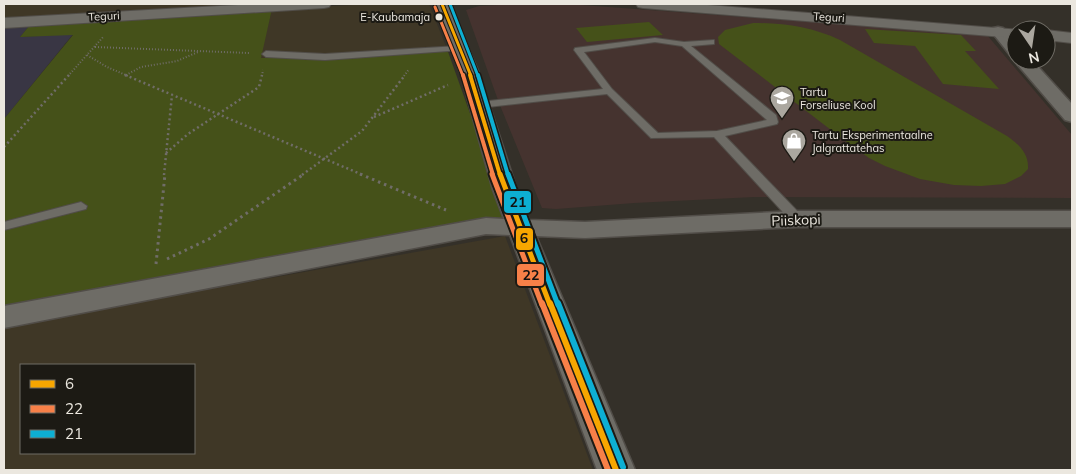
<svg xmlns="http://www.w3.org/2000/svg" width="1076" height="474" viewBox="0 0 1076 474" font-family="Mulish,sans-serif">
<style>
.built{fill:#3f3726;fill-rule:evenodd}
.industrial{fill:#393644}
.education{fill:#45332f}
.green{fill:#455119}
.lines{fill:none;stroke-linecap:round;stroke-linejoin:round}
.lane-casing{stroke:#514d48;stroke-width:2}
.street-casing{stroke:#514d48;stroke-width:3}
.secondary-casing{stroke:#514d48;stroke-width:2}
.path-far2{stroke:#706d68;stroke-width:2;stroke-dasharray:1 2;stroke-linecap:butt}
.path-far1{stroke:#706d68;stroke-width:2.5;stroke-dasharray:2 3;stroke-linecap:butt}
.path{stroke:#706d68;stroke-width:3;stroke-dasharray:2.5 4;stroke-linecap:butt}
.lane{fill:#6e6c66;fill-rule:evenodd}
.street{fill:#6e6c66;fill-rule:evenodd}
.secondary{fill:#6e6c66;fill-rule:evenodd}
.bus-1-far3-casing{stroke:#1c1a14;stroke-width:5}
.bus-1-far2-casing{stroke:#1c1a14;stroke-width:7}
.bus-1-far1-casing{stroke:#1c1a14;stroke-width:9}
.bus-1-casing{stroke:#1c1a14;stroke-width:10}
.bus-2-far3-casing{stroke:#1c1a14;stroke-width:5}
.bus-2-far2-casing{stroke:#1c1a14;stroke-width:7}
.bus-2-far1-casing{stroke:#1c1a14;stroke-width:9}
.bus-2-casing{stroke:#1c1a14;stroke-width:10}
.bus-3-far3-casing{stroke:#1c1a14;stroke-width:5}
.bus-3-far2-casing{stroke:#1c1a14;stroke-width:7}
.bus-3-far1-casing{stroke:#1c1a14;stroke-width:9}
.bus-3-casing{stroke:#1c1a14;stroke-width:10}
.bus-1-far3{stroke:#f7a600;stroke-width:3}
.bus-1-far2{stroke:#f7a600;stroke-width:4}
.bus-1-far1{stroke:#f7a600;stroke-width:5}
.bus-1{stroke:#f7a600;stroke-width:6}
.bus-2-far3{stroke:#f78048;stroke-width:3}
.bus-2-far2{stroke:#f78048;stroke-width:4}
.bus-2-far1{stroke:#f78048;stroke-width:5}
.bus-2{stroke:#f78048;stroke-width:6}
.bus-3-far3{stroke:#0dafd3;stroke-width:3}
.bus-3-far2{stroke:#0dafd3;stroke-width:4}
.bus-3-far1{stroke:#0dafd3;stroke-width:5}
.bus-3{stroke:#0dafd3;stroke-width:6}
.bus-dot{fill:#ebe7df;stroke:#1c1a14;stroke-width:2}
.labels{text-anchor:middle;stroke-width:4;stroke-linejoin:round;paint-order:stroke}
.far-street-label{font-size:11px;fill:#ebe7df;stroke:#1c1a14}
.far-bus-label{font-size:11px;fill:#ebe7df;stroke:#1c1a14;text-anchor:end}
.far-poi-label{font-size:11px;fill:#ebe7df;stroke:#1c1a14;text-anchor:start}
.street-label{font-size:14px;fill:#ebe7df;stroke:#1c1a14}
.line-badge{stroke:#1c1a14;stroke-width:2}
.pale-badge-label{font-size:14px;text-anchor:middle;font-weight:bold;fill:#111}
</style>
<rect width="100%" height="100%" fill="#343029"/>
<path class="built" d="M4 4H253L4 19Z
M372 4H429L447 49 325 57 260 58 272 9Z
M505 236 593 470H4V326ZM21 365H194V453H21Z"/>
<path class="industrial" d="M30 25 20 37 73 34 4 119V28Z"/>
<path class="education" d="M518 4H568L987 35 1072 135V198L754 197 634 203 556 209 542 208 499 103 466 10 479 6Z"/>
<path class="green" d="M272 9 261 58 325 57 447 49 507 217 4 311V119L73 35 20 37 30 25Z
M649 22 663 35 587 42 576 28Z
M753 23C784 23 812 27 840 40L1007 136C1018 144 1029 153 1028 169L1021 176 1005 184 981 186 954 185 920 179 885 166 869 158 844 140 719 44 718 37 725 30Z
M865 29 961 35 976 51H965L999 89 943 84 915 46 874 43Z"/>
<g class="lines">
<defs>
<path id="lane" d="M655 38 684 42 714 40V44L691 46 776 115 778 122 777 124 725 136 802 216 804 219 802 222H792L714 137 651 138 607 94 479 108 474 105 479 102 603 89 574 50 575 48ZM655 42 682 46 767 120 717 131 658 133 612 89 584 52Z
M459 46H462V50L325 60 266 57 262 54 266 51 325 54Z
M81 202 87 206 86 209 4 230V222Z"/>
<path id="street" d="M435 4H449L478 71 517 190 529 220 585 222 797 211H1072V227H797L585 238 536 236 635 470H597L510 235 486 234 4 328V306L486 218 504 219 493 190 460 71Z
M998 27 1003 28 1016 42V57L1010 55 991 31 993 28Z
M1016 58V60H1032L1072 104V122L1065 120 1017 64 1015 60Z"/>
<path id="secondary" d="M256 4H331L329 7 324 8 4 28V18Z
M636 4H695L1022 30H1016V38L643 8 638 7Z
M1046 30 1072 33V43L1046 40Z"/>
</defs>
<use href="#lane" class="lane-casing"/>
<use href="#street" class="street-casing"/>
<use href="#secondary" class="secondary-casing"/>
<path class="path-far2" d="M95 47 249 53
M87 55 107 67 128 76
M126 75 141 67 177 61 198 52
M68 76 104 36
M262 76 263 70
M404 76 409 69"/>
<path class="path-far1" d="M125 75 363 175
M374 117 448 85
M4 147 69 75
M166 153 188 134 259 87 262 75
M164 175 172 95
M302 175 362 131 405 75"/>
<path class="path" d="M360 174 446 210
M167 259 209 239 304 174
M156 264 165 174"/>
<use href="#lane" class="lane"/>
<use href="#street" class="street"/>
<use href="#secondary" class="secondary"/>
<defs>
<path id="bus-1-far3" d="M442 4 471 76"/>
<path id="bus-1-far2" d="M470 75 500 175"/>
<path id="bus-1-far1" d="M500 174 550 305"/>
<path id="bus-1" d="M550 303 616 470"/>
<path id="bus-2-far3" d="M435 7 463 76"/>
<path id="bus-2-far2" d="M463 75 493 175"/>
<path id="bus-2-far1" d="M492 174 542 305"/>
<path id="bus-2" d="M542 303 608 470"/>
<path id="bus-3-far3" d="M450 4 478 76"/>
<path id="bus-3-far2" d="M478 75 508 175"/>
<path id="bus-3-far1" d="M508 174 558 305"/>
<path id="bus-3" d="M558 303 623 467"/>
</defs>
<use href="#bus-1-far3" class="bus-1-far3-casing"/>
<use href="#bus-1-far2" class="bus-1-far2-casing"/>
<use href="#bus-1-far1" class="bus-1-far1-casing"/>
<use href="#bus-1" class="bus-1-casing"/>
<use href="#bus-2-far3" class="bus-2-far3-casing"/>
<use href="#bus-2-far2" class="bus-2-far2-casing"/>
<use href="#bus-2-far1" class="bus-2-far1-casing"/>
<use href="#bus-2" class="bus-2-casing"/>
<use href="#bus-3-far3" class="bus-3-far3-casing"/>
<use href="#bus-3-far2" class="bus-3-far2-casing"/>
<use href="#bus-3-far1" class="bus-3-far1-casing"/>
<use href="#bus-3" class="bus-3-casing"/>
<use href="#bus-1-far3" class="bus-1-far3"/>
<use href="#bus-1-far2" class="bus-1-far2"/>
<use href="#bus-1-far1" class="bus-1-far1"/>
<use href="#bus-1" class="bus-1"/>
<use href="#bus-2-far3" class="bus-2-far3"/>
<use href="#bus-2-far2" class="bus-2-far2"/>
<use href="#bus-2-far1" class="bus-2-far1"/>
<use href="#bus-2" class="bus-2"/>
<use href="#bus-3-far3" class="bus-3-far3"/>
<use href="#bus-3-far2" class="bus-3-far2"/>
<use href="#bus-3-far1" class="bus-3-far1"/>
<use href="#bus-3" class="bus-3"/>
</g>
<defs>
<symbol id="school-pin" viewBox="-11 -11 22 30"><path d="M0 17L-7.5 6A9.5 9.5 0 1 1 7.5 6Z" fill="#aba79f" stroke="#1c1a14"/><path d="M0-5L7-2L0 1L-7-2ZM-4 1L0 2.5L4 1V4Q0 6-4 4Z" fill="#fff"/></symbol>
<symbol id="shop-pin" viewBox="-11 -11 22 30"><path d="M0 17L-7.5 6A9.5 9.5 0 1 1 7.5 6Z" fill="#aba79f" stroke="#1c1a14"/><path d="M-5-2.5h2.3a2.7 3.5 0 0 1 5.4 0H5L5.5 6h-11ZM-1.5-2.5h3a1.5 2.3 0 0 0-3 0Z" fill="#fff"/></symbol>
</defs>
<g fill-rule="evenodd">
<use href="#school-pin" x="768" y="84" width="28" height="38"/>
<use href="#shop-pin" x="780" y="127" width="28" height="38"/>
</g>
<circle class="bus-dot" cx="439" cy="17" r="4.5"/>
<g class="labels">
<g class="far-street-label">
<text transform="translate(104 16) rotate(-3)" y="4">Teguri</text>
<text transform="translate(829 17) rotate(4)" y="4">Teguri</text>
</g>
<g class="far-bus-label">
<text x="430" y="21">E-Kaubamaja</text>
</g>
<g class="far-poi-label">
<text x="800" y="96">Tartu<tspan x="800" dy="13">Forseliuse Kool</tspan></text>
<text x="812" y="139">Tartu Eksperimentaalne<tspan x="812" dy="13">Jalgrattatehas</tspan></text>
</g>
<g class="street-label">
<text transform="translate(796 220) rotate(-2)" y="5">Piiskopi</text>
</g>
</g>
<g class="line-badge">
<rect x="503" y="190" width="29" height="24" rx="5" fill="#0dafd3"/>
<rect x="515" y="227" width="19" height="24" rx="5" fill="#f7a600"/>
<rect x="516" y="263" width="29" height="24" rx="5" fill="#f78048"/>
</g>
<g class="pale-badge-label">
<text x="518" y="207">21</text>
<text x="524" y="243">6</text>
<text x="531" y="280">22</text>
</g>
<rect width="1076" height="474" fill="none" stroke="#ebe7df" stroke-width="10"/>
<rect x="20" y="364" width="175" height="90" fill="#1c1a14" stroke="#6f6c65"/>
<rect x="30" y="380" width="25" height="8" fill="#f7a600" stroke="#6f6c65"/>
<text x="65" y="389" font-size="15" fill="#ebe7df">6</text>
<rect x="30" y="405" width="25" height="8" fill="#f78048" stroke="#6f6c65"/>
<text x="65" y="414" font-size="15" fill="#ebe7df">22</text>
<rect x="30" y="430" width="25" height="8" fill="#0dafd3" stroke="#6f6c65"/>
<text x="65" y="439" font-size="15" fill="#ebe7df">21</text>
<g transform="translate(1031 45) rotate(167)"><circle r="24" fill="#1c1a14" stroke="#6f6c65"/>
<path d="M0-4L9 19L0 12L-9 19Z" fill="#aba79f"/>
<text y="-8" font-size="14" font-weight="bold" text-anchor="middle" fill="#ebe7df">N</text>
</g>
</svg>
